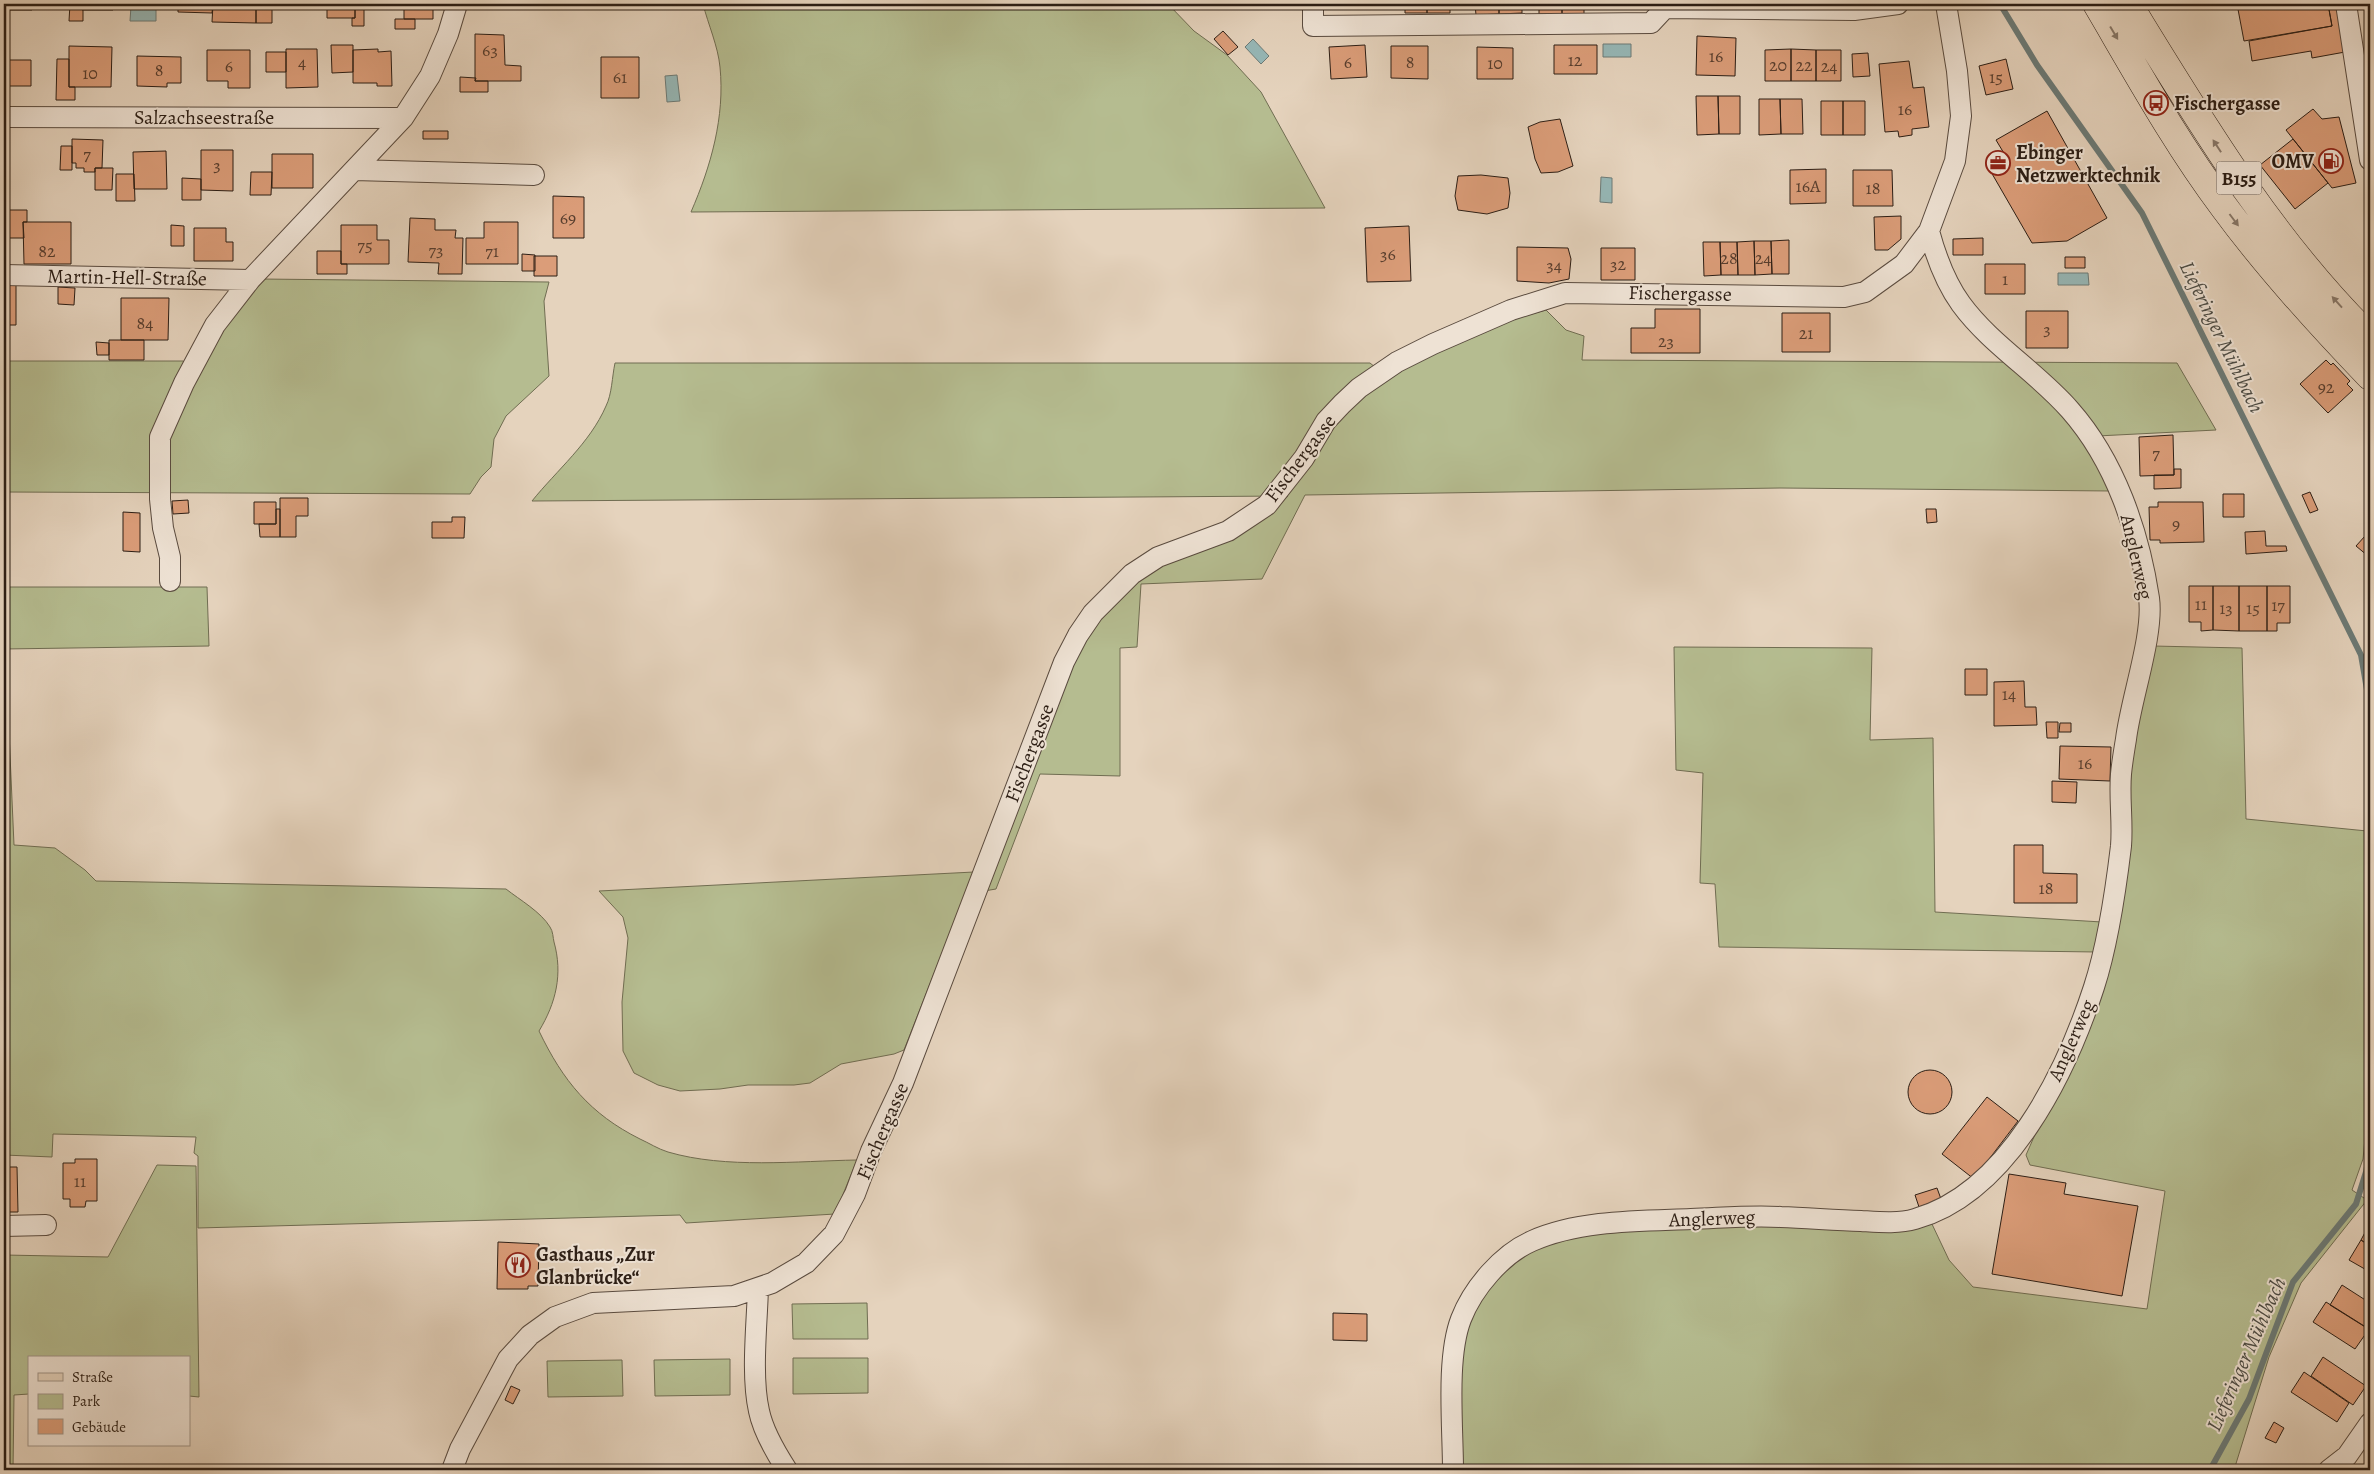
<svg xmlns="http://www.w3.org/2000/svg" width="2374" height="1474" viewBox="0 0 2374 1474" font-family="Alegreya,serif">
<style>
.green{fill:#b5bc90;stroke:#706d52}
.water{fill:#96b7b6;stroke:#6c7a76}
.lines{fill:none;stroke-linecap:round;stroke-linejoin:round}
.stream{stroke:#6c7a76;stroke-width:6}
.building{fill:#db9d79;stroke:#2c1e15}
.street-casing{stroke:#5a4b3f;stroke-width:22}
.primary-casing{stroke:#2c1e15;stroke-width:29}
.street{stroke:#eee2d4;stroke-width:20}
.primary{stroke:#e5d3bd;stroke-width:28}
.oneway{fill:#887869}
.labels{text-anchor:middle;stroke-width:4;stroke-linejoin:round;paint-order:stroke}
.number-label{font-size:18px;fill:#583e2e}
.shield{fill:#eee2d4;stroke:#66594e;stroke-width:1}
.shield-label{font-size:19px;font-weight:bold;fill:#2c1e15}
.poi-label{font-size:20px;font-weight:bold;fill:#2c1e15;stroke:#eee2d4;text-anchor:start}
.street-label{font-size:20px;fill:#2c1e15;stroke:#eee2d4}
.water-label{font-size:21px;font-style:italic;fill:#4c4c45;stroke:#eee2d4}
</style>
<rect width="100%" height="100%" fill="#e5d3bd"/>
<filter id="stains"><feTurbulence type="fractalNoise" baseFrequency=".004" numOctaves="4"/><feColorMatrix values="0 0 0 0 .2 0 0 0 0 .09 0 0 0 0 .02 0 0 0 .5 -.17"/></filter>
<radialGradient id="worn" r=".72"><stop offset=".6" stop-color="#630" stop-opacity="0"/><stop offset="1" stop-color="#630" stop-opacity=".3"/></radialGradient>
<path class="green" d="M703 4H1168L1194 31 1227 55 1261 92 1325 208 691 212C711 166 725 117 720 67 718 46 708 24 703 4Z
M260 279 549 282 544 301 549 376 506 416 494 439 491 467 481 477 470 494 4 492V361H183L198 369 208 349Z
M1546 310 1566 330 1584 336 1582 360 2177 363 2216 430 2097 436 2111 491 1780 488 1305 495 1262 579 1141 584 1137 647 1120 648V776L1040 774 996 889 984 891 1077 651C1100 619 1123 587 1158 567 1199 543 1257 531 1288 496L532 501C557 470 590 443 606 406 612 394 612 377 615 363H1370L1386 376 1491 325Z
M4 587H207L209 646 4 649Z
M2153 646 2242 648 2246 819 2367 831 2370 862V1087L2363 1159 2352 1190 2367 1200 2301 1283 2269 1357 2234 1470H1457L1460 1340 1474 1306 1499 1271 1532 1245 1611 1227 1931 1222 1949 1260 1973 1287 2147 1309 2165 1191 2030 1165 2026 1155 2041 1121 2097 952 1719 947 1715 884 1700 883 1703 773 1676 770 1674 647 1872 648 1870 740 1933 738 1935 912 2102 922 2126 852 2132 757Z
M4 732H9L14 845 55 848 85 870 96 881 506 889C520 900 541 912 550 927 553 931 553 938 554 942 563 974 556 1003 539 1031 563 1081 590 1114 640 1139 649 1143 658 1149 668 1152 726 1169 797 1161 857 1160L835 1214 686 1223 680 1215 198 1228V1156L194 1153 196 1137 53 1134 52 1157 4 1155Z
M974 872 904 1050 894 1054 841 1064 810 1083 794 1085H748L720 1089 680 1091 658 1085 634 1073 623 1051 622 1002 628 938 623 917 599 891Z
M157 1165 196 1166 199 1397 189 1396V1358H29V1394L14 1395 13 1470H4V1255L108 1257Z
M867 1303 868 1339H793L792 1304Z
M793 1358H868V1393L793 1394Z
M730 1359V1395L655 1396 654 1360Z
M622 1360 623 1396 548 1397 547 1361Z"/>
<path class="water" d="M131 6H156V21H130Z
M1253 39 1269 56 1261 64 1245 47Z
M1603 44H1631V57H1603Z
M677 75 680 101 667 102 665 76Z
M1601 177 1612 178V203L1600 202Z
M2058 273H2088L2089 285H2058Z"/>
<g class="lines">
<path class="stream" d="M2000 4 2037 65 2142 213 2361 655 2370 707
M2210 1470 2249 1399 2293 1282 2356 1204 2366 1172 2370 1150"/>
</g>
<path class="building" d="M4 4H32V10H4Z
M70 4H83V21H69Z
M83 4H113V10H82Z
M178 4H213L212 13 178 12Z
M213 4H256V23L212 22Z
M256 4H272V23H256Z
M327 4H355V18H327Z
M355 4H364V26H352V18H355Z
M404 4H433V19H404Z
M1405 4H1427V13H1405Z
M1427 4H1450V13H1427Z
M1475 4H1499V14L1476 15Z
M1499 4H1522V13L1499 14Z
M1539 4H1562V14H1539Z
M1562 4H1584V14H1562Z
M2237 4H2328L2332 26 2244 41Z
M2328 4H2337L2345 52 2312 58 2311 51 2252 61 2249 41 2332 26Z
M395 19H415V29H395Z
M1223 31 1238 47 1228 55 1214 39Z
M475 34 504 35 505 65 521 66V81H475Z
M1697 36 1736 38 1735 76 1696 75Z
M331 45H353V72L332 73Z
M1365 45 1367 77 1331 79 1329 47Z
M1554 45H1597V74H1554Z
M69 46 112 47 111 87H69Z
M1391 46H1428V79L1391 78Z
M1477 47 1513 48V79H1477Z
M286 49H317L318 87 286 88Z
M378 49V52L391 51 392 86H377V83H353V50Z
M1791 49 1816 50V81H1791Z
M1791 49V81H1765V50Z
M207 50H250V88H228V81H207Z
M1816 50H1841V81H1816Z
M266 52H286V72H266Z
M1868 53 1870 76 1853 77 1852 54Z
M137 56 181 57V83H167V87L137 86Z
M601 57H639V98H601Z
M57 59H69V87H75V100H56Z
M2006 59 2013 89 1986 95 1979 66Z
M4 60H31V86H4Z
M1909 61 1913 88 1924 87 1929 127 1912 129V135L1899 137 1898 131 1885 132 1879 64Z
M460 77 476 78 475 81H488V92H460Z
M1696 96H1718L1719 134 1697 135Z
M1718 96H1740V134H1719Z
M1759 99H1780L1781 134 1759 135Z
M1780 99H1802L1803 134H1781Z
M1821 101H1843V135H1821Z
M1843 101H1865V135H1843Z
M2313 109 2322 119 2339 117 2356 183 2332 188 2286 130Z
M2047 111 2107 218 2067 241 2032 243 1987 165 2005 155 1996 140Z
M1560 119 1573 166 1558 172 1541 173 1535 159 1528 127 1540 122Z
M423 131H448V139H423Z
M72 139 103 140 102 168H95V172H84V168H76V163H72Z
M2293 139 2328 183 2295 209 2260 165Z
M61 146H72V170H60Z
M201 150H233V191L201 190Z
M166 151 167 189H134L133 152Z
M272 154H313V188H272Z
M4 161H6V188H4Z
M95 168H113L112 190H95Z
M1826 169V203L1790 204V170Z
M1853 170H1892L1893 206H1853Z
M251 172H272L271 195H250Z
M116 174H134L135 201H116Z
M1481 175 1508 178 1510 193 1508 208 1487 214 1458 210 1455 196 1458 176Z
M182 178 201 179V200H182Z
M553 196 584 197V238H553Z
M9 210H27V222H23L24 238H9V232H4V221H9Z
M1901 216V239L1888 250H1875L1874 217Z
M410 218 435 219V230H456L455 238H463L462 274H438L439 263 408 262Z
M23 222H71V264H24Z
M484 222H518V264H466V238H484Z
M171 225 184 226V246H171Z
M341 225H377V240H389V264H341Z
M1409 226 1411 281 1367 282 1365 228Z
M194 228H226V242H233V261H194Z
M1983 238V255H1953V239Z
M1789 240V274H1772L1771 241Z
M1754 241H1771L1772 274 1755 275Z
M1754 241 1755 275H1738L1737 242Z
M1703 242H1720L1721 275 1704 276Z
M1720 242H1737L1738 275H1721Z
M1517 247 1568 248 1571 259 1569 279 1549 283 1517 281Z
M1601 248H1635V280H1601Z
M317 251H341V264H347V274H317Z
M522 254 535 255V271H522Z
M534 256H557V276H534Z
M2065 257H2085V268H2065Z
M1985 264H2025V294H1985Z
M4 282H16V325H4Z
M58 287 75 288 74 305 58 304Z
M121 298H169L168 340H121Z
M1655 309H1700V353H1631V328H1655Z
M2026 311H2068V348H2026Z
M1782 313H1830V352H1782Z
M109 340H144V360H109Z
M96 342 109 343V355H97Z
M2326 360 2331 365 2333 363 2350 381 2347 384 2353 390 2328 413 2300 384Z
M2173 435 2174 475 2140 476 2139 437Z
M2174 469H2181V488L2154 489V475H2174Z
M2310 492 2318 510 2310 513 2302 495Z
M2223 494H2244V517H2223Z
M280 498H308V516H296V537H280Z
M188 500 189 513 173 514 172 501Z
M254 502H276V524H254Z
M2158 502H2203L2204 542 2160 543V540H2150L2149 507H2158Z
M276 509H280V537H260L259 524H276Z
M1926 509H1936L1937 522 1927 523Z
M123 512 140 513V552L123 551Z
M452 517H465L464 538H432V522H452Z
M2265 531 2266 546H2286L2287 551 2246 554 2245 532Z
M2365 536 2370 540V564L2365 559 2368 556 2356 546Z
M2189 586H2213V630L2201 631V622H2189Z
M2213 586H2239V631L2213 630Z
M2239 586H2267V631H2239Z
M2267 586H2290V623H2277V631H2267Z
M1965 669H1987V695H1965Z
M2024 681 2025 707H2036L2037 725 1994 726V682Z
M2046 722H2058V738H2047Z
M2060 723H2071V732H2059Z
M2060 746 2111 747 2110 781 2059 779Z
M2052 781 2077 782 2076 803 2052 802Z
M2014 845H2043V873L2077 874V903H2014Z
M1908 1092a22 22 0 1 1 44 0a22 22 0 1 1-44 0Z
M1987 1097 2018 1121 1974 1179 1942 1154Z
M75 1159H97V1201H86L85 1207H70V1199H63V1163H75Z
M4 1167H17L18 1212H4Z
M2009 1174 2066 1183 2064 1194 2138 1206 2122 1296 1992 1274Z
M1937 1188 1941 1199 1919 1207 1915 1195Z
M2370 1223V1246L2361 1240Z
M2361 1240 2370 1246V1272L2349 1260Z
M498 1242 539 1244 538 1286H528V1289H497Z
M2342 1285 2370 1303V1330L2330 1305Z
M2326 1302 2369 1329 2355 1349 2313 1322Z
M1333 1313 1367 1314V1341L1333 1340Z
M2323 1357 2366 1386 2353 1405 2311 1376Z
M2304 1372 2349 1403 2337 1422 2291 1392Z
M511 1386 520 1390 513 1404 505 1400Z
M2274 1422 2284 1428 2276 1443 2265 1438Z"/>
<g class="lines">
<defs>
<path id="street" d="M1313 4V26L1651 23 1665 8 1854 10 1898 4
M2346 4 2370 160
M4 117 403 118
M354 170 534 175
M4 275 250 280
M170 581V557L163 528 160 499V437L184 383 215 325 250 280 403 118 430 76 448 34 457 4
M4 1226 46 1225
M758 1288C757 1324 751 1376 759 1411 763 1431 776 1453 787 1470
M452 1470 460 1449 508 1359 530 1335 555 1317 593 1303 734 1296 772 1283 806 1263 834 1234 855 1194 871 1151 903 1083 1064 662 1078 635 1093 613 1132 574 1158 557 1228 531 1267 505 1304 458 1326 421 1342 404 1359 388 1397 362 1433 344 1511 310 1565 293 1844 297 1865 292 1904 264 1929 231 1955 161 1961 116 1957 71 1946 4
M1453 1470C1453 1427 1446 1358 1461 1319 1473 1288 1502 1254 1532 1241 1579 1220 1640 1221 1691 1219 1721 1218 1751 1215 1781 1217 1807 1218 1834 1220 1861 1221 1878 1222 1898 1224 1915 1219 2008 1193 2066 1073 2094 987 2107 947 2116 888 2121 846 2123 822 2119 798 2121 774 2122 763 2124 751 2126 739 2131 698 2154 635 2149 598 2139 532 2115 461 2070 410 2037 372 1991 345 1961 304 1945 282 1936 257 1929 231
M2329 1470 2347 1456 2370 1423"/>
<path id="primary" d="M2097 4C2137 72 2176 143 2224 207 2268 267 2318 322 2370 376
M2128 4C2200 121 2271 241 2370 338"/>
</defs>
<use href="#street" class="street-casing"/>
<use href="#primary" class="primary-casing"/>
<use href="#street" class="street"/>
<use href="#primary" class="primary"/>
</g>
<defs><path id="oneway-solid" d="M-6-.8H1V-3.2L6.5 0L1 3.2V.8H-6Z" transform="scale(1.25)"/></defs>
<g class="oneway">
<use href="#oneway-solid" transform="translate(2114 33) rotate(59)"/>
<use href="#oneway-solid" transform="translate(2217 146) rotate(-123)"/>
<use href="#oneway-solid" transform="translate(2234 220) rotate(53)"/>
<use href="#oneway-solid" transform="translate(2337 302) rotate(-132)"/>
</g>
<defs>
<symbol id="bus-ring" viewBox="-11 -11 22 22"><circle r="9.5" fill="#eee2d4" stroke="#8f2418" stroke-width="1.5"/><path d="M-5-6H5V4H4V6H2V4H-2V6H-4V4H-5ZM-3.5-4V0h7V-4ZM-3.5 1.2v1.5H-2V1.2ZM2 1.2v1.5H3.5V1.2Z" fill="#8f2418"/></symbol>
<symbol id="fuel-ring" viewBox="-11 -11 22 22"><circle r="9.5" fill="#eee2d4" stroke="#8f2418" stroke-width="1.5"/><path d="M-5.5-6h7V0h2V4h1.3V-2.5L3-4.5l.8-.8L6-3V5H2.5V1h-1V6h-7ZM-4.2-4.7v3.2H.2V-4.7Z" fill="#8f2418"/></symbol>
<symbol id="office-ring" viewBox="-11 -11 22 22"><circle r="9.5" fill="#eee2d4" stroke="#8f2418" stroke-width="1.5"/><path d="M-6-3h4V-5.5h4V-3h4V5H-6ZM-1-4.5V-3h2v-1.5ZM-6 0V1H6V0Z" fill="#8f2418"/></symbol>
<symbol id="restaurant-ring" viewBox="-11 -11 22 22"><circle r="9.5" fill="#eee2d4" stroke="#8f2418" stroke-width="1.5"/><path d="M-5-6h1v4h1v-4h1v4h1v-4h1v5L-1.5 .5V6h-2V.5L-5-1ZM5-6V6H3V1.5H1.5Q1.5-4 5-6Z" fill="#8f2418"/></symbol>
</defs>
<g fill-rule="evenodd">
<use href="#bus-ring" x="2142" y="89" width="28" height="28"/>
<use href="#fuel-ring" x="2317" y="147" width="28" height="28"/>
<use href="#office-ring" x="1984" y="149" width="28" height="28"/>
<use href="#restaurant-ring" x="504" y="1251" width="28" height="28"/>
</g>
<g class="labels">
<g class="number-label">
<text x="490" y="56">63</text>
<text x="1716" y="62">16</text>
<text x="1575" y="66">12</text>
<text x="302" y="68">4</text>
<text x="1348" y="68">6</text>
<text x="1410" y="68">8</text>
<text x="1495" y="69">10</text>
<text x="1778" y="71">20</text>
<text x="1804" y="71">22</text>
<text x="229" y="72">6</text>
<text x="1829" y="72">24</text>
<text x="159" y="76">8</text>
<text x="90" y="79">10</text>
<text x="620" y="83">61</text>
<text x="1996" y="83">15</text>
<text x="1905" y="115">16</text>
<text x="87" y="160">7</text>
<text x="217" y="171">3</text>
<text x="1808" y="192">16A</text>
<text x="1873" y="194">18</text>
<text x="568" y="224">69</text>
<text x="365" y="251">75</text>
<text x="436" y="256">73</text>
<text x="47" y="257">82</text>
<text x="492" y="257">71</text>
<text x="1388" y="260">36</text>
<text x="1729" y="264">28</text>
<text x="1763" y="264">24</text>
<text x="1618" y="270">32</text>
<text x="1554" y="271">34</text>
<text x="2005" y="285">1</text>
<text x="145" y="329">84</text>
<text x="2047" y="335">3</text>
<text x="1806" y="339">21</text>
<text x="1666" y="347">23</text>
<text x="2326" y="393">92</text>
<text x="2156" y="459">7</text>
<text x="2176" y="530">9</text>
<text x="2201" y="610">11</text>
<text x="2278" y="611">17</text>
<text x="2226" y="614">13</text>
<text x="2253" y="614">15</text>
<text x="2009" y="700">14</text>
<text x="2085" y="769">16</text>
<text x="2046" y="894">18</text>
<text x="80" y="1187">11</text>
</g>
<rect class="shield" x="2216.5" y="161.5" width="45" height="33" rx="4"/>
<g class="shield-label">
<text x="2239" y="185">B155</text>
</g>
<g class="poi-label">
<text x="2174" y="110">Fischergasse</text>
<text x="2016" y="159">Ebinger<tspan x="2016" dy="23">Netzwerktechnik</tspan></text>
<text x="2314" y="168" text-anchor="end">OMV</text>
<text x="536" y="1261">Gasthaus „Zur<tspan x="536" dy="23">Glanbrücke“</tspan></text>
</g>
<g class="street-label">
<text x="204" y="124">Salzachseestraße</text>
<text transform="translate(127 277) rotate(1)" y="7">Martin-Hell-Straße</text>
<text transform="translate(1680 293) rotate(1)" y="7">Fischergasse</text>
<text transform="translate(1300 458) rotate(-53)" y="7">Fischergasse</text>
<text transform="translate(2137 557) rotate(77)" y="7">Anglerweg</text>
<text transform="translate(1029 753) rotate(-69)" y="7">Fischergasse</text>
<text transform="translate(2071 1040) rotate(-66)" y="7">Anglerweg</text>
<text transform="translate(882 1131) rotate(-67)" y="7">Fischergasse</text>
<text transform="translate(1712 1218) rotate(-2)" y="7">Anglerweg</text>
</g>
<g class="water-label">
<text transform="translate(2222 337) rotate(64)" y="7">Lieferinger Mühlbach</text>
<text transform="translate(2246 1354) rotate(-66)" y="7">Lieferinger Mühlbach</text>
</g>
</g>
<rect width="2374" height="1474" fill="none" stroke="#e5d3bd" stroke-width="20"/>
<rect x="5" y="5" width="2364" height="1464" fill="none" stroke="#2c1e15" stroke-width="2.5"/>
<rect x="10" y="10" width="2354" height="1454" fill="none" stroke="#2c1e15"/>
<rect x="28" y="1356" width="162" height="90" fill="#eee2d4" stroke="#a09488"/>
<rect x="38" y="1373" width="25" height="8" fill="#e5d3bd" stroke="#a09488"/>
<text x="72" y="1382" font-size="15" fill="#2c1e15">Straße</text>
<rect x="38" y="1394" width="25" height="15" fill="#b5bc90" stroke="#a09488"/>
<text x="72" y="1406" font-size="15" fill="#2c1e15">Park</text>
<rect x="38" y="1419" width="25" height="15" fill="#db9d79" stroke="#a09488"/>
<text x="72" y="1432" font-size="15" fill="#2c1e15">Gebäude</text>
<rect width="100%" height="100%" filter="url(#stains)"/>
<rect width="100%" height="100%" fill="url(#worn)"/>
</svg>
